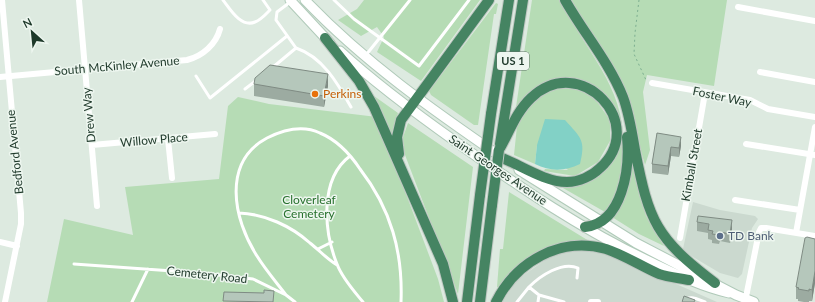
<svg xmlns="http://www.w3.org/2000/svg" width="815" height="302" viewBox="0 0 815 302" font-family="Lato,sans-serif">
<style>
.built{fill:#cbd9cf}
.green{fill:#b6dcb5}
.water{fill:#82d1c6}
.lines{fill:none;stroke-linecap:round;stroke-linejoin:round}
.secondary-casing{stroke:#b0cab9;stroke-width:11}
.trunk-casing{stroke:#c0c8c3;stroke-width:12}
.path{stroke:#7cae90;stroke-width:1;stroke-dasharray:2 3;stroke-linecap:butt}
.service{stroke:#fff;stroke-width:3}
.minor{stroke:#fff;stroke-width:6}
.secondary{stroke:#fff;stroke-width:9}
.trunk{stroke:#458462;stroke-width:10}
.trunk-bridge-casing{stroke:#c0c8c3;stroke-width:12;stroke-linecap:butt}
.trunk-bridge{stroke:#458462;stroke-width:10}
.wall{fill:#9caba1}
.shaded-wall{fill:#7f8b83}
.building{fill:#b5c7bb;stroke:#7f8b83}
.food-dot{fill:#e8710a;stroke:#edf6ef;stroke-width:1.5}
.service-dot{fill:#5c6f8a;stroke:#edf6ef;stroke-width:1.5}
.labels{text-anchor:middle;stroke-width:3;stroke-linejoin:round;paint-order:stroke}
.shield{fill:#edf6ef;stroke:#5c7265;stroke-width:1}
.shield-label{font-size:11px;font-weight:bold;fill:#1e392a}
.street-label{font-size:12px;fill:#1e392a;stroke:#edf6ef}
.food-label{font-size:12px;fill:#c56008;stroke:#edf6ef;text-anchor:start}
.park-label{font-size:12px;fill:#28712e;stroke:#edf6ef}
.service-label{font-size:12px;fill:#4e5e75;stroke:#edf6ef;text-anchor:start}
</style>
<rect width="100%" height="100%" fill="#ddeae0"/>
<path class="built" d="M693 202 720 210 755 216 758 219 752 228 742 274 738 278 720 273 693 257 683 249Z
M582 248 615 257 717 302H502L518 279 551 256Z"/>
<path class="green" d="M364 0H480L421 81 377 52 384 37 377 27 361 36 338 20 357 9Z
M532 0H561C588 58 629 88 623 158 621 179 617 195 605 212L563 188V185L604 171 611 162 614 157 618 117 613 106 606 96 593 86 586 82 568 79 516 107Z
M571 0H727L714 86 647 75 643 92 650 150 645 165 620 79Z
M496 3 498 4 496 14H494L478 125H474L431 95 429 91Z
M577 88 593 96 610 120V141L598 162 575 176 544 171 545 169 568 170 537 145 535 164 514 155 517 126 524 112 535 99 554 89Z
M374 96 398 113 391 136Z
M238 97 269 104 377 117 438 279 444 302H47L64 219 133 235 125 187 219 179 228 106Z
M408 123 473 167 458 294 402 147V140Z
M632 153 646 216 664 246 639 234 612 217Z
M509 192 589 241 514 270 499 287H497L500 249H503Z"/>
<path class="water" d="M545 119 565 120C581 138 586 140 580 164 565 171 551 172 535 164L537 145Z"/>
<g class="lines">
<defs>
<path id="secondary" d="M290 0 330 43
M305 0C364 62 434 111 504 159
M340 51C377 85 418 115 459 144 521 188 584 231 653 263 678 275 702 287 729 293
M519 170 636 243 736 295 754 302"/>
<path id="trunk" d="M565 0C583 32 609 62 623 97 629 113 632 132 635 150 649 222 656 238 715 283
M325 38 359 81 374 107 443 264 453 302
M491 114 509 0
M500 144 523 0
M499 150C509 133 516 112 531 98 580 51 649 124 600 168 592 176 579 182 567 182 545 182 522 166 502 158
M399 154 397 137 401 120 489 0
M585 227C623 223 630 168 627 137
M467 302 480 195
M480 302 492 205
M496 302C516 262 560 236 606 249 624 255 641 266 659 274 668 277 679 278 689 280"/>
</defs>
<use href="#secondary" class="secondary-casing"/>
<use href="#trunk" class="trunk-casing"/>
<path class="path" d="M639 0 635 33 634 54 646 80"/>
<path class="service" d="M223 0C230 9 241 28 255 22 261 20 266 14 270 10L263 0
M334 0 354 19 419 66 469 0
M296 48C323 57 338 84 351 107
M366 55 410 0
M272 68 296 48 276 20 277 12 289 3
M196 76 210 98 287 36
M245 89 258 79
M350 156C319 179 324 232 337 264 342 278 354 291 363 302
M239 213C265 214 291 226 310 243 319 250 327 259 337 265
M318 249 332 242
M74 264 201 273 253 279 286 295 295 302
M529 287C540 276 562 261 578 268L577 278
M286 295C276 282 265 269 257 256 233 219 222 162 267 138 283 130 303 125 320 133 337 140 350 154 360 169 391 209 403 252 401 302
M132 302 148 269
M517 302 529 287 539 295 564 302
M538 302 539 295
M683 302C689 294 697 299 705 302"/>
<path class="minor" d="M2 0 21 213V224L5 302
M79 0 97 206
M738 7 815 21
M760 72 815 82
M0 77 187 60C203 56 216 44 220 29
M652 83 750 100 768 109 815 117
M168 139 172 178
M746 144 815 155
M92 145 215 134
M735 200 800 210
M796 233 815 127
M680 238 705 93
M0 242 17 246
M591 302H598
M745 302 759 232 761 228H766L815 236"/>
<use href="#secondary" class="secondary"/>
<use href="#trunk" class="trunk"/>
<defs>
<path id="trunk-bridge" d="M480 195 491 114
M492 205 499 150"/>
</defs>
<use href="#trunk-bridge" class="trunk-bridge-casing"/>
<use href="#trunk-bridge" class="trunk-bridge"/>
</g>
<path class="wall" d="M254 84 328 86 324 107 254 96Z
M657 133 681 146 679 157 671 156 668 175 652 173V164Z
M697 222 732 229 730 243 720 241 719 244 712 243V240L708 239V233L697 231Z
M815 239V283L812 301H809V302H804L798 301V299H796V287Z"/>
<path class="shaded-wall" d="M328 74V86L324 107V96Z
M681 137V146L679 157V148Z
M671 147V156L668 175V166Z
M732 220V229L730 243V234Z
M815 271V283L812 301V290Z"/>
<path class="building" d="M270 65 328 74 324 96 254 84 255 78Z
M657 133 681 137 679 148 671 147 668 166 652 164Z
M698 216 732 220 730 234 720 232 719 235 712 234 713 231 708 230 709 224 697 222Z
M807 237 815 239V271L812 290 809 289V291L798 289 799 288 796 287 805 238Z
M264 290 274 291 273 302 223 301 224 292 264 293Z
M684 296 695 300 694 302H682Z"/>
<circle class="food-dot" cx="315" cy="94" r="4"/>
<circle class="service-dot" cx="720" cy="236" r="4"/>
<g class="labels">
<rect class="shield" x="497" y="52" width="32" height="18" rx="3"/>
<g class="shield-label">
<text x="513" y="65">US 1</text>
</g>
<g class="street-label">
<text transform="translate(117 66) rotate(-5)" y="4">South McKinley Avenue</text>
<text transform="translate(722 97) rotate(12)" y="4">Foster Way</text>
<text transform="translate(89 115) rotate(-95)" y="4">Drew Way</text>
<text transform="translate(154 140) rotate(-5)" y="4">Willow Place</text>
<text transform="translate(15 152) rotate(-96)" y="4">Bedford Avenue</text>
<text transform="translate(692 165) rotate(-80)" y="4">Kimball Street</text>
<text transform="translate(498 170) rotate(34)" y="4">Saint Georges Avenue</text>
<text transform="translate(207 275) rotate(6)" y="4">Cemetery Road</text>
</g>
<g class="food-label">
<text x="323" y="98">Perkins</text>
</g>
<g class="park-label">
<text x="309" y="204">Cloverleaf<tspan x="309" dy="14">Cemetery</tspan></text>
</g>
<g class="service-label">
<text x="728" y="240">TD Bank</text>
</g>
</g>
<g transform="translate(32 32) rotate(333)" stroke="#edf6ef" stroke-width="3" paint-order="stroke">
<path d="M0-3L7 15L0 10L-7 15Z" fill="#1e392a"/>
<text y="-6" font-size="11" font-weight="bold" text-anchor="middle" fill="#1e392a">N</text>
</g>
</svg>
